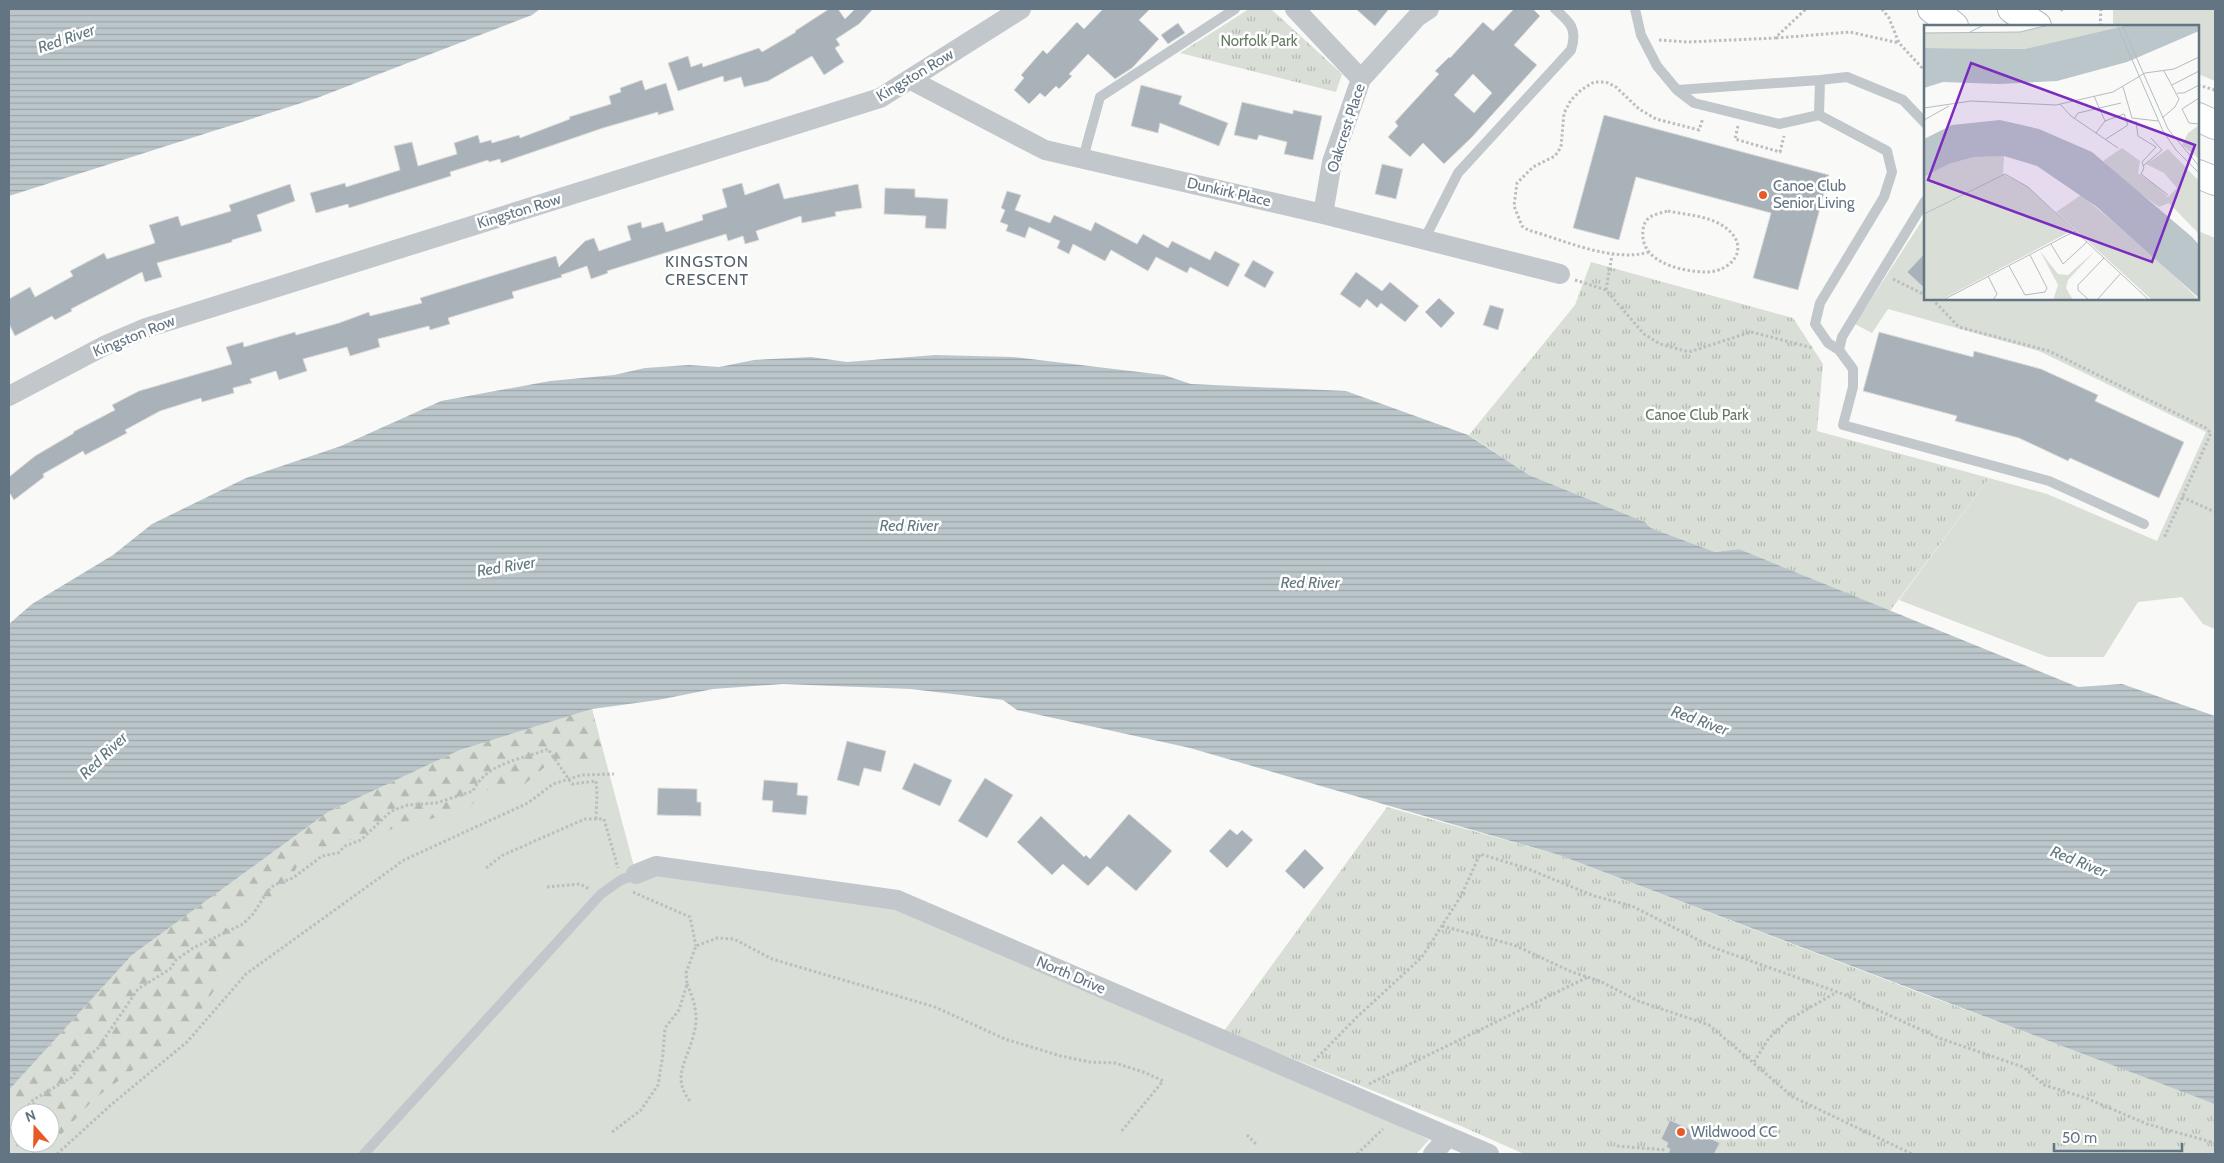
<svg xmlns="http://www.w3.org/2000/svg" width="2224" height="1163" viewBox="0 0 2224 1163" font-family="Cabin,sans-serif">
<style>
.grass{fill:#d9ded6;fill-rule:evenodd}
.forest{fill:url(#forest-firs);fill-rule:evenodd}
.park{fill:url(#park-tufts)}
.water{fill:url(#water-rules)}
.building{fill:#a9b2b9;stroke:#dbdbd9;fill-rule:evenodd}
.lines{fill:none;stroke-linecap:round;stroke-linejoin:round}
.secondary-casing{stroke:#b4bac0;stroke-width:30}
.path{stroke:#babec1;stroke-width:3;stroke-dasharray:2.5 2.5;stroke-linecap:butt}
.service{stroke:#c2c7cb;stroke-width:10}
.minor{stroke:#c2c7cb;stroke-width:20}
.secondary{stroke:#fff;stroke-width:28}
.poi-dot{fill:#e85928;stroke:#fff;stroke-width:2}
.labels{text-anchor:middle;stroke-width:5;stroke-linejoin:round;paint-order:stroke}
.park-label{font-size:15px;fill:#667a62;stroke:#fff}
.street-label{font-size:15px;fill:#637483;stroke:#fff}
.poi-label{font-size:15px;fill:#637483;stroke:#fff;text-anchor:start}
.water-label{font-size:16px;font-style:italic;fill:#637a83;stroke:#fff}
.neighbourhood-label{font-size:16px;letter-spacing:1px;fill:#55626d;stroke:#fff}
.inset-road{fill:none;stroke:#b4bcc2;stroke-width:1}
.view{fill:#7b2cbf;fill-opacity:0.15;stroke:#7b2cbf;stroke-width:2.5}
.inset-edge{fill:none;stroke:#637483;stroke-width:2.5}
</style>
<defs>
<pattern id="forest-firs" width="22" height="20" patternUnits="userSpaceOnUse" patternTransform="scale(1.25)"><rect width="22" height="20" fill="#d9ded6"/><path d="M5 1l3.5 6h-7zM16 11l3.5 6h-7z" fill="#b4b9b3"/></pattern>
<pattern id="park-tufts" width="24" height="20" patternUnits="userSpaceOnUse" patternTransform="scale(1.25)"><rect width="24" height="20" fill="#d9ded6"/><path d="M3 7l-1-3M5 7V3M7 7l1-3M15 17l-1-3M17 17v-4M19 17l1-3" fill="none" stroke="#b4b9b3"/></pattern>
<pattern id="water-rules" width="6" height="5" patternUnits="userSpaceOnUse" patternTransform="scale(1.25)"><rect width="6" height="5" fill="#bbc6cb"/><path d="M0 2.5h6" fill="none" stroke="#9ca5aa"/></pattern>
</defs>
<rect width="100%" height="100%" fill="#f9f9f7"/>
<path class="grass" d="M2113 9H2215V81L2198 74V26H2113Z
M1925 216V299H2198V231L2215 238V629L2203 624 2182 597 2138 602 2104 657H2048L1899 600 1989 478 2047 494 2157 541 2206 432 2039 351 1888 309 1872 333 1855 324Z
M592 709 636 874 897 900 1219 1039 1429 1140 1416 1154H9V1090L328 812ZM20 1113H50V1143H20Z"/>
<path class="forest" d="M592 709 606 763 554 759 519 789 486 790 468 809 305 852 281 896 238 902 224 926 245 944 189 1028 94 1099 43 1154H9V1090L132 955 328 812 460 750ZM20 1113H50V1143H20Z"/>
<path class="park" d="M1249 9H1271L1342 74 1336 92 1180 53Z
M1591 262 1793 318 1823 364 1817 431 1989 478 1890 611 1739 549 1715 552 1651 528 1645 522 1529 475 1469 435 1575 305Z
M1387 807 1559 855 1915 991 2205 1099 2215 1104V1154H1524L1461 1126 1224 1031Z"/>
<path class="water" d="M9 9H540L532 15 317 98 9 196Z
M935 355 1013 357 1164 375 1191 384 1346 391 1468 435 1529 475 1645 522 1651 528 1715 552 1739 549 2078 687 2122 684 2215 716V1104L1559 855 1190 748 1017 710 1003 700 911 689 783 684 713 689 658 700 592 709 460 750 328 812 132 955 9 1090V624L32 604 113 555 152 524 246 478 341 446 441 401 550 381 614 375 645 368 689 365 719 367 754 360 811 357 847 362Z"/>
<path class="building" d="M829 9H838L845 19 855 9H873L859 24 836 39 840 45 835 48 844 62 824 75 812 56 768 81 744 87 741 77 724 82 723 76 678 91 668 63 688 56 691 67 702 63 703 67 759 48 762 52 796 32 795 31Z
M1103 9H1150L1139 20 1159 39 1132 68 1115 79 1088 54 1069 74 1072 76 1059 89 1056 86 1045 97 1040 93 1029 104 1014 90 1024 78 1021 75 1043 50 1047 54 1077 22 1084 29Z
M1356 9H1389L1375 26Z
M1514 9H1533L1540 16 1514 45 1537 65 1472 137 1444 164 1423 143 1410 157 1388 137 1398 126 1395 122 1439 74 1435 71 1449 57 1450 58 1483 22 1493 31ZM1473 74 1492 93 1474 113 1454 95Z
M1178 23 1185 33 1168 44 1161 35Z
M642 80 645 90 666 83 674 110 658 115V112L603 128 501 163 500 159 489 162 488 160 450 172 451 176 349 208 348 204 316 213 310 193 345 183 346 187 400 170 394 146 412 142 418 166 457 154 454 143 478 135 480 143 491 140 492 143 519 135 520 138 570 119 569 117 611 104 609 96 621 92 620 88Z
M1141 85 1182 96 1179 104 1228 123 1219 146 1160 123 1158 133 1131 126Z
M1242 102 1293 114V110L1322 116 1313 160 1284 154 1287 142 1259 135 1257 140 1234 135Z
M1604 115 1829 175 1798 290 1753 278 1771 213 1636 177 1619 240 1573 228Z
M1382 164 1403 169 1396 199 1375 194Z
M742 183 745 195 779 183 784 199 858 184 862 208 835 212 836 216 802 223 801 216 756 231 759 240 745 244 743 236 728 241 726 234 607 271 608 273 591 279 587 266 561 275 562 277 512 292 514 298 448 318 450 324 430 330 429 326 378 339 380 347 350 356 347 347 303 359 307 371 279 380 276 371 250 379 252 383 233 388 234 393 202 402 201 398 160 411 125 430 127 433 85 455 83 451 43 474 44 477 14 500 9 492V477L35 456 74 433 73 432 115 410 112 405 139 391 232 364 226 347 243 342 244 347 295 332 296 335 339 323 369 312 370 316 422 303 420 298 556 256 559 267 585 241 594 238 599 251 631 240 627 226 641 222 642 228 663 222 666 232 703 220 702 215 727 207 722 189Z
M290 184 295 201 257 215 262 231 232 240V242L157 263 162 277 145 282 142 272 71 309 72 311 55 320 52 316 15 336 9 324V299L30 287 35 297 73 276 70 271 104 253 107 259 155 243 149 225 178 216 181 226 231 211 229 205Z
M885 188 915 189V197L948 199 946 229 925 228 926 216 884 214Z
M1007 191 1021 195 1015 210 1050 223 1054 215 1091 231 1095 222 1137 244 1143 234 1168 248 1172 241 1210 260 1215 251 1240 264 1228 287 1190 267 1187 273 1156 257 1148 271 1111 250 1105 261 1073 244 1069 254 1057 248 1060 241 1029 227 1025 238 1006 231 1008 225 1000 222 1005 210 1001 208Z
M1925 253V289L1907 272Z
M1253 260 1274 272 1265 288 1244 276Z
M1356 272 1382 291 1390 282 1419 306 1405 322 1381 303 1377 308 1367 299 1360 308 1340 294Z
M1439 298 1455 313 1441 328 1425 312Z
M1490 305 1504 309 1498 330 1483 325Z
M1879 332 1973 357 1974 351 2041 369 2098 395 2095 401 2184 442 2159 498 2070 458 2068 461 2019 438 1955 421 1957 416 1863 391Z
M847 741 886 751 881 772 864 768 859 786 837 780Z
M914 763 952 780 940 806 902 789Z
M985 778 1013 795 987 838 958 821Z
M764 780 798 783 797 795 808 796 806 815 772 812 773 801 762 800Z
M658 788 697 789V802H701V816L657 815Z
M1129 814 1172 851 1136 891 1107 866 1088 886 1063 864 1052 875 1017 842 1041 816 1084 857 1086 855 1090 859Z
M1230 829 1237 835 1242 830 1253 840 1227 868 1209 851Z
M1305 849 1324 868 1304 889 1285 871Z
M1670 1120 1720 1143 1714 1154H1668L1670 1149 1666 1147 1668 1143 1661 1139Z"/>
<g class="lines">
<defs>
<path id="secondary" d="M1932 9 1954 26
M2012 9 2037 26
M2198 117 2215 125
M2198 174 2215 181"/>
</defs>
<use href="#secondary" class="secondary-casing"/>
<path class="path" d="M1882 9 1889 18 1899 43 1925 71
M2061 11 2062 9
M2100 26 2101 9
M1776 38 1850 32 1899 43
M1659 40 1688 42 1775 38 1806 9
M2198 85 2215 90
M1738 126 1735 139 1780 152 1784 136
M1668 211C1687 215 1711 216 1726 228 1752 248 1731 273 1704 272 1680 271 1639 262 1643 230 1644 216 1656 214 1668 211Z
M1649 252C1612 263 1564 240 1528 230L1522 226 1514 206 1517 183 1533 167 1555 156 1561 147 1564 113 1571 100 1581 90 1594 82H1606L1616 87 1639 109 1656 119 1699 130 1703 118
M1893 279 1923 294 1925 293
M1575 280 1606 290 1644 334 1660 344 1689 352 1751 332 1813 348
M1606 290 1612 255
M1932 299 1959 327 2049 351 2206 428 2211 433 2164 538
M2182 497 2215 512
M486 868 503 855 585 819H604L618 868
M547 887 580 884 589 889
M633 892 690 917 696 946
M1442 926 1514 945 1572 972 1600 981 1638 1001 1709 1025 1793 1097 1912 1154
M687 984C694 1000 699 1015 694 1033 688 1060 670 1078 691 1102
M1314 1061 1357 1017 1422 957 1461 896 1480 854 1526 868 1594 896 1632 906 1712 947 1843 994 1939 1038 2023 1067 2044 1085 2086 1098 2147 1124 2215 1143
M1754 1062 1769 1038 1790 1019 1837 992
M1369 1084 1588 977
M22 1113 33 1100 72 1077 84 1060 98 1048 138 989 170 969 176 960 193 948 243 924 253 914 267 892 274 885 293 878 322 856 338 853 345 846 361 840 391 811 408 805 436 803 473 791C487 762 521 760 548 749L572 784 596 781 597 794 596 819
M9 1131 20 1116
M612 1132 641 1110 658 1085 663 1054 665 1028 679 1010 687 984 686 973 696 946 717 938 734 939 772 959 935 1007 1005 1039 1061 1056 1090 1062 1115 1063 1146 1073 1163 1081 1120 1133
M1247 1135 1257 1145
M1617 1146 1667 1150
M57 1154 112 1104 187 1042 246 974 404 860 528 803 553 784 582 775 614 774
M1357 1154 1383 1129"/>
<path class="service" d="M1635 9 1641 35 1657 66 1677 90 1694 103 1779 124 1819 115 1887 151 1892 172 1884 197 1820 303 1815 324 1828 343 1839 350 1853 369V387L1843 425 2049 481 2144 524
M1820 80 1847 77 1903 100 1925 123
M1677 90 1820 80 1819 115
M1083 158 1100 97 1235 9
M1424 240 1458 173 1571 50C1578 29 1570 22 1555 9
M1839 350 1842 337 1925 201
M364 1154 601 894 621 880 636 874"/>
<path class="minor" d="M1295 9 1361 79
M911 80 1045 150 1323 214 1560 274
M1323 214 1332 162 1361 79 1417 17 1429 9
M9 396 104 346 146 328 880 98 1021 9
M636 874 656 866 897 900 1489 1154
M1433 1154 1448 1137"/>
<use href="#secondary" class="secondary"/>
</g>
<g class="poi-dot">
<circle cx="1763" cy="195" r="5"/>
<circle cx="1681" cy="1132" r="5"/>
</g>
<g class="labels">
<g class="park-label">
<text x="1259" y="46">Norfolk Park</text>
<text x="1697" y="420">Canoe Club Park</text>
</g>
<g class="street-label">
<text transform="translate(915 75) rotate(-31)" y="5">Kingston Row</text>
<text transform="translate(1346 128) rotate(-72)" y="5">Oakcrest Place</text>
<text transform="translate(1229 192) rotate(13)" y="5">Dunkirk Place</text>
<text transform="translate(519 211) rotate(-17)" y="5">Kingston Row</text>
<text transform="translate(134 336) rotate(-22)" y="5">Kingston Row</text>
<text transform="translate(1071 975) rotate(23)" y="5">North Drive</text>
</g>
<g class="poi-label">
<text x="1773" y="191">Canoe Club<tspan x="1773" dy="17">Senior Living</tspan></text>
<text x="1691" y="1137">Wildwood CC</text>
</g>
<g class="water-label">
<text transform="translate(66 38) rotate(-19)" y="6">Red River</text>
<text x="909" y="531">Red River</text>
<text transform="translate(506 566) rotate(-9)" y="6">Red River</text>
<text x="1310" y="588">Red River</text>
<text transform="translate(1700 720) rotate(20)" y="6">Red River</text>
<text transform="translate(103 755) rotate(-44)" y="6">Red River</text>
<text transform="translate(2079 861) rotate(22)" y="6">Red River</text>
</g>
<g class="neighbourhood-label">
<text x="707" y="267">KINGSTON<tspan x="707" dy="18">CRESCENT</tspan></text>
</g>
</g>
<g transform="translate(1924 25)">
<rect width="275" height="275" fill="#f9f9f7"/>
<path d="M275 100V134L258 120 264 108ZM244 124 275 156V209L245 178 235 182 216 168 230 159 244 172 253 163 240 148 222 139ZM80 131 79 149 104 162 149 205 17 275H0V152L50 132Z" fill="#d9ded6"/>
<path d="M80 131V137L46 135 37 138 28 149 0 162V152L25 139 50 132Z" fill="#d9ded6"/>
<path d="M125 0H204L100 24 0 23V8L96 7ZM198 123 216 136 214 148 230 159 215 169 179 136ZM157 170 229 230 275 275H228L132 187ZM116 226 134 249 144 250 171 226 144 255 142 263 149 275H129L134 260Z" fill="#d9ded6"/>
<path d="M204 0H275V6L203 37 133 56 75 59 19 57 0 63V23L100 24ZM76 95 115 104 168 127 268 212 275 220V273L173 182 113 141 80 131 50 132 25 139 0 152V114L28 100Z" fill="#bbc6cb"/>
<path class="inset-road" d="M193 0 239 106 252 125 275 148M198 0 244 104 275 141M46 7 60 0M0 8 96 7 125 0M248 60 275 46M199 62 208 93 234 96M253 68H260L275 60M170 71 181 96M275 73 258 84 265 98 275 99M136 79 147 91 194 123M0 83 47 76 132 80 189 67 221 48 250 44 275 32M238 93 251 82 255 74 240 46M150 94 154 88 197 78M0 95 25 81M212 96 214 111 232 122 218 137 220 143 217 149 244 170M172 108 181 96 200 89 204 100 182 114M219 141 238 125 227 113M0 189 81 149 104 162 225 275M127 219 139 239 163 217M85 241 101 270 121 267 123 263 106 230M64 251 73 269 69 275M19 275 151 206M165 275 154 265V260L180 233M173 275 197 248"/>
<path class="view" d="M47 38 271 120 228 237 4 155Z"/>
<rect width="275" height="275" class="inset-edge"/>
</g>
<rect width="2224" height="1163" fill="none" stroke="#637483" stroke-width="20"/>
<g transform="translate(35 1128) rotate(340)"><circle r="24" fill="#ffffff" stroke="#c1c7cd"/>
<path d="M0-4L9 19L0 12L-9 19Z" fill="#e85928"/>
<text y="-8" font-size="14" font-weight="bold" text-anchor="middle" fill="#637483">N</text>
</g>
<path d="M2054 1143v8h128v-8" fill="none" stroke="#637483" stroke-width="2.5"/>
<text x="2062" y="1143" font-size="15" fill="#637483" stroke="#ffffff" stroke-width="4" paint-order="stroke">50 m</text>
</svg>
